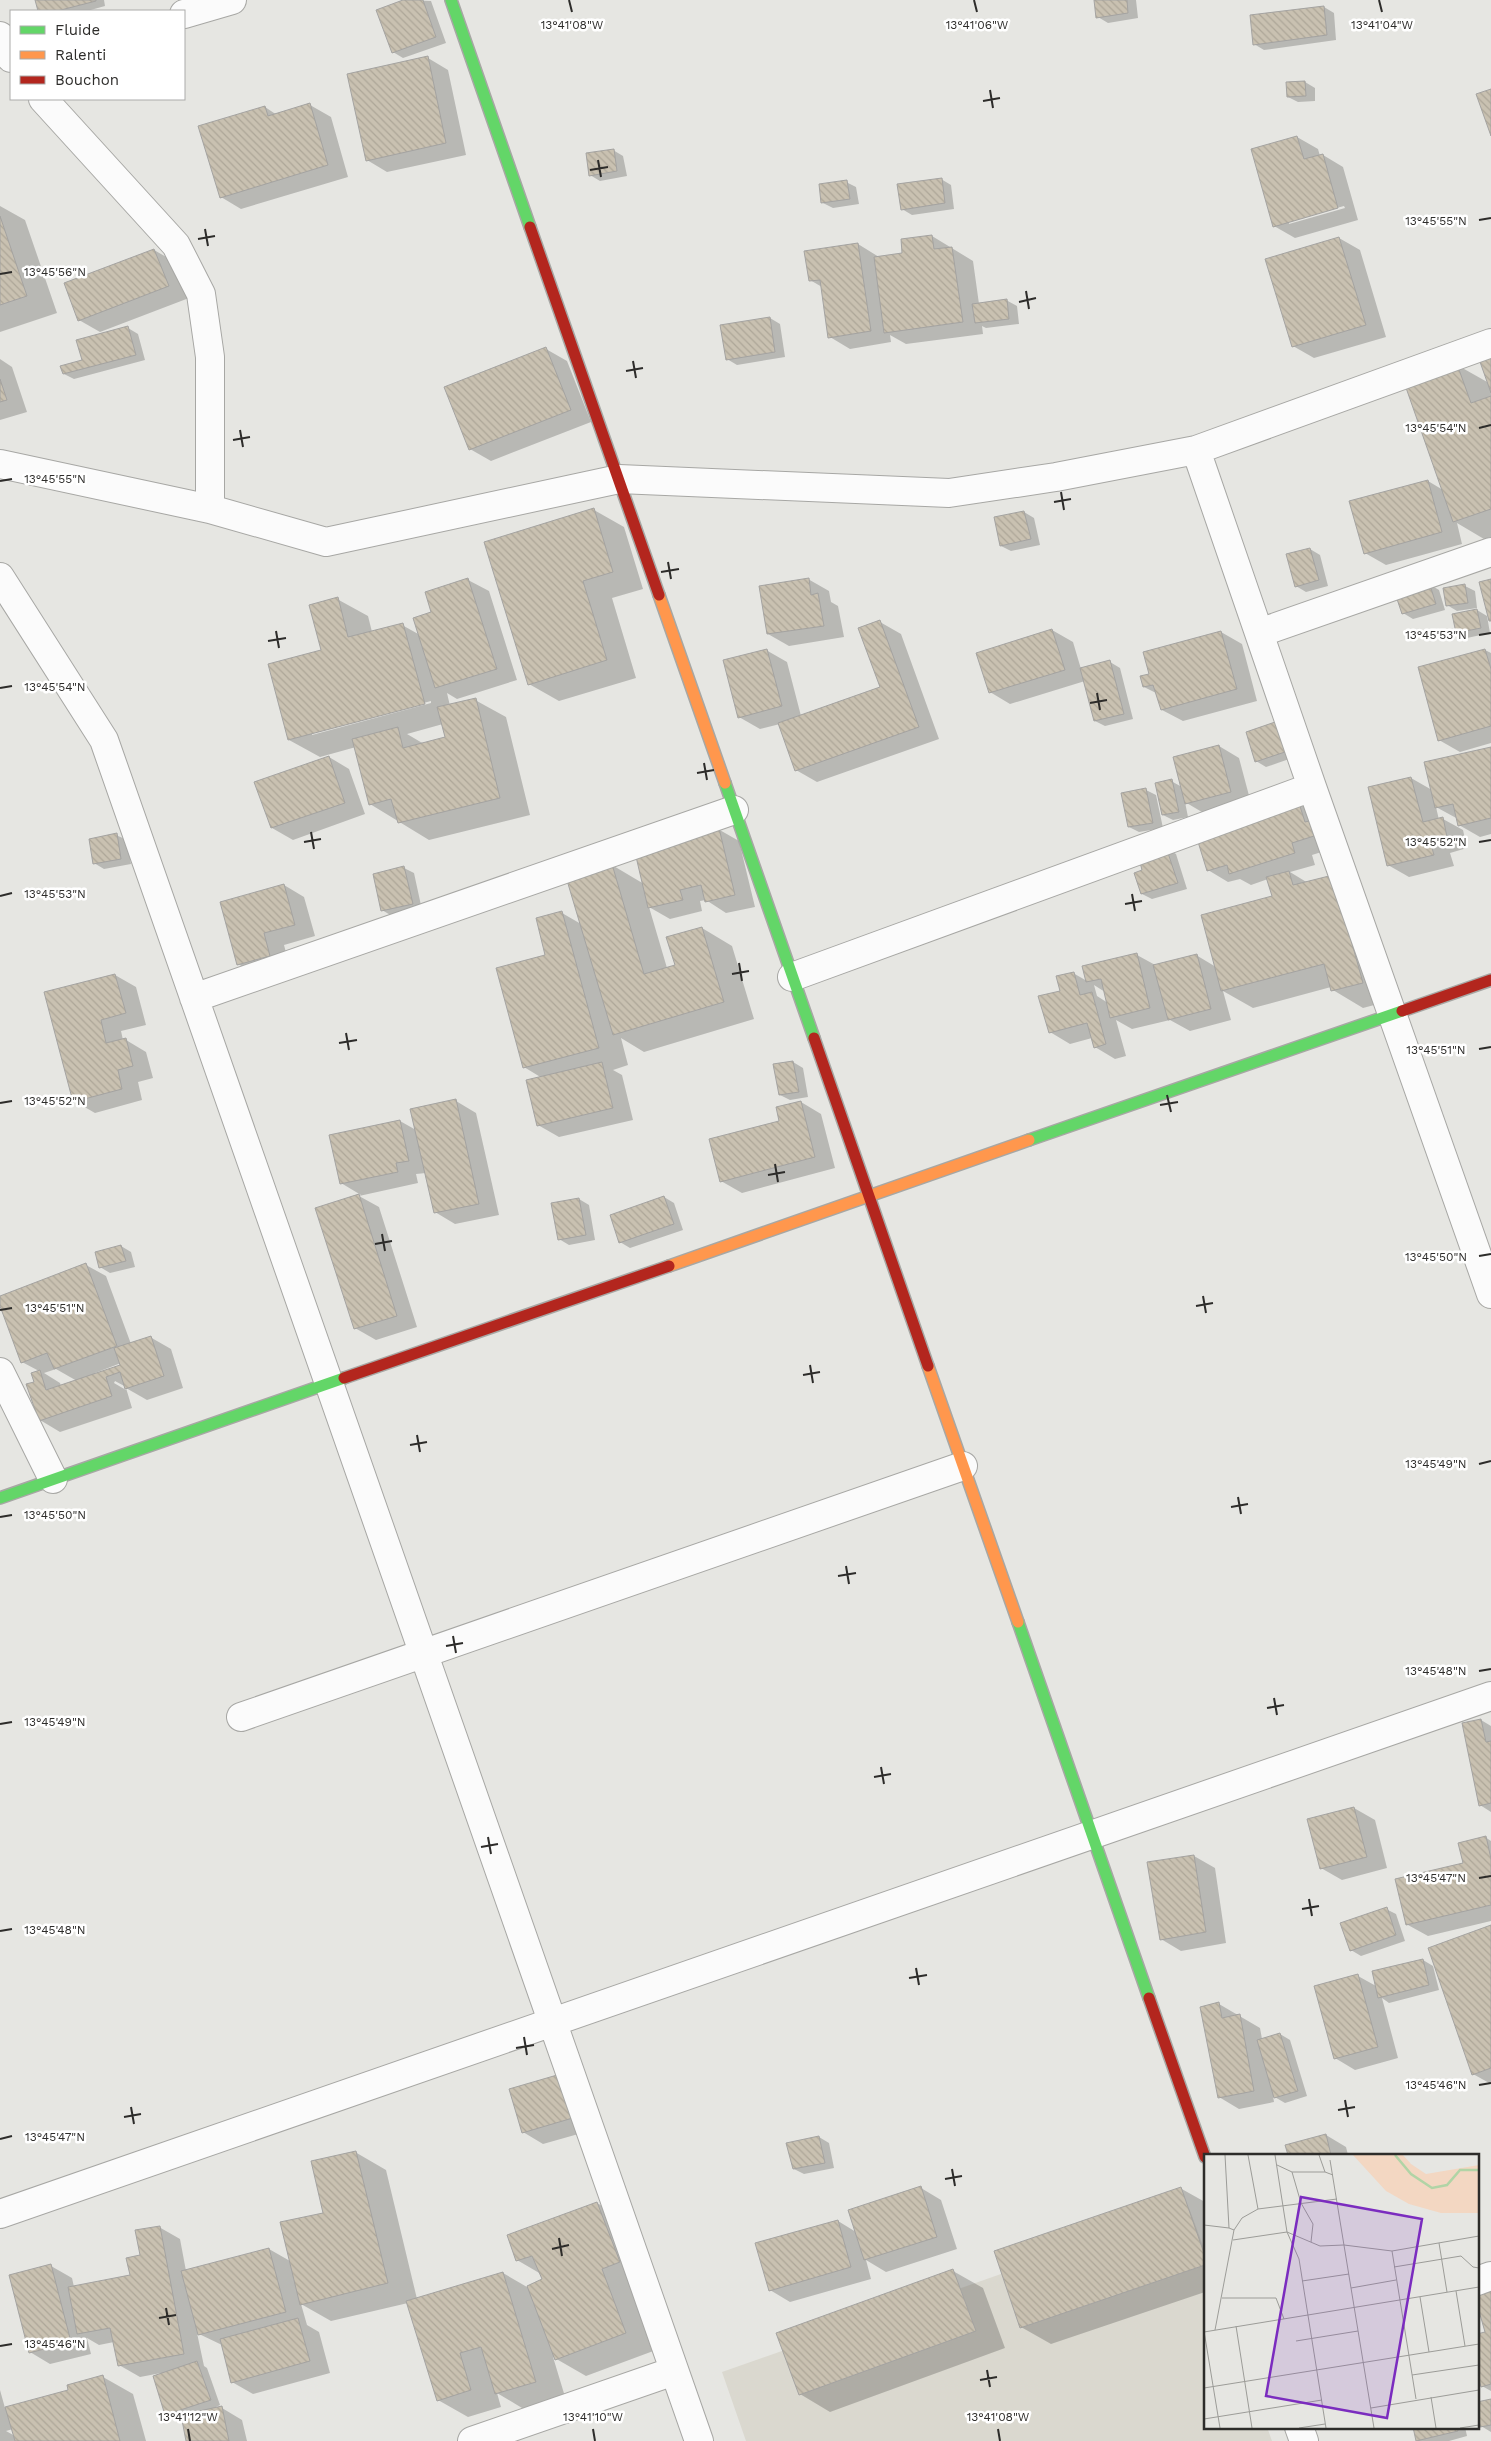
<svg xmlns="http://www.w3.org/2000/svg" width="1491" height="2441" viewBox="0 0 1491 2441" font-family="'Work Sans',sans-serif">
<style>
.built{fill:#dad8cf}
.shadow{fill:#0003;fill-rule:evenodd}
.building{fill:url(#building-back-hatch);stroke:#a4a3a1}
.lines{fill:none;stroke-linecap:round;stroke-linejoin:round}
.street-casing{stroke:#a7a7a4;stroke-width:30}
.fast-casing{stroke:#a7a7a4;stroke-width:14}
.slow-casing{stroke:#a7a7a4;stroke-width:14}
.jam-casing{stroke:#a7a7a4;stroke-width:14}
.street{stroke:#fbfbfb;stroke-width:28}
.fast{stroke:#63d668;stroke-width:11}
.slow{stroke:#ff974d;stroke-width:11}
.jam{stroke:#b3261e;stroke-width:11}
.ticks{fill:none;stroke:#2d2c2a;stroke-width:2}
.inset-river{fill:none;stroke:#b1d4a6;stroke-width:2.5}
.inset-road{fill:none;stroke:#9c9c98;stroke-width:1}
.view{fill:#7b2cbf;fill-opacity:0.15;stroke:#7b2cbf;stroke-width:2.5}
.inset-edge{fill:none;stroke:#2d2c2a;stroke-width:2.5}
.ticks-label{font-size:12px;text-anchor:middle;fill:#2d2c2a;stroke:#fff;stroke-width:5;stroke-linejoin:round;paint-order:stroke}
</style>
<defs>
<pattern id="building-back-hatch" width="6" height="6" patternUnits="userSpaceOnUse" patternTransform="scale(1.25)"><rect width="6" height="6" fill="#c9c1b1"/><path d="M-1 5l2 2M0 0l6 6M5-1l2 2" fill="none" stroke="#ada698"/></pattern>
</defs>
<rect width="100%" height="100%" fill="#e6e6e2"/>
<path class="built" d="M1189 2208 1205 2251V2427H1267L1272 2441H746L722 2372Z"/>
<path class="shadow" d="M37 0H104L105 6 87 11H40Z
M406 0 431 1 446 43 403 58 393 52Z
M1095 0H1136L1138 18 1108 23 1098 17Z
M1324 7 1334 13 1336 40 1264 50 1254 44Z
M428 58 448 70 466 155 387 172 367 160Z
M1305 82 1315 88V101L1298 102 1288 97Z
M310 105 331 117 348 177 241 209 221 197 265 107 277 115Z
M1297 137 1318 149 1320 156 1323 155 1343 167 1358 220 1295 238 1274 226ZM1344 206 1345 208 1289 224V221Z
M613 150 623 156 627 176 600 181 590 175Z
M941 179 951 185 954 209 912 215 902 209Z
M846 182 856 187 859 204 833 208 823 203Z
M0 206 25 220 57 313 0 332Z
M932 236 973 261 979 304 1006 300 1017 306 1019 324 986 328 982 326 983 334 906 344 890 335 891 342 850 349 830 337 822 287 810 280 858 244 879 257 904 254Z
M1339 238 1360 250 1386 337 1314 358 1293 346Z
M154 250 175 262 189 298 100 332 79 320Z
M770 318 780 324 785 357 737 365 727 359Z
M128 328 138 334 145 360 74 379 64 374Z
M546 349 567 361 591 422 491 461 470 449Z
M1491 356V537L1484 539 1457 523 1462 544 1386 565 1365 553 1428 481 1443 490 1457 365 1489 383Z
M0 359 12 367 27 412 0 420Z
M594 510 624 527 643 589 612 598 636 678 559 701 529 684Z
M1024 512 1034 518 1040 545 1011 551 1001 546Z
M1310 549 1320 555 1328 586 1306 592 1296 586Z
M808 579 829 591 831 602 838 606 844 637 789 646 768 634Z
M468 580 489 591 517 680 457 699 447 693 450 706 475 700 506 717 530 815 429 840 370 804 356 747 320 757 289 740 323 650 337 599 368 616 372 632 402 625 420 635 433 613ZM431 701V703L312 735V733ZM443 724 446 738 424 744 407 734Z
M1429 584 1439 590 1445 610 1413 619 1403 613Z
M1465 586 1475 591 1477 608 1457 611 1447 605Z
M1477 610 1487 616 1490 633 1467 638 1457 632Z
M880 622 901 634 939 739 817 782 796 770 780 724 760 729 739 717 766 650 787 662 801 716 881 688Z
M1052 630 1073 642 1081 669 1110 662 1120 668 1133 719 1105 726 1095 721 1085 681 1010 704 990 692Z
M1221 632 1242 644 1257 701 1183 721 1162 710 1158 694 1144 687 1150 675Z
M1485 650 1491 653V743L1460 752 1439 740Z
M1278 722 1298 756 1266 767 1256 761Z
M1219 746 1239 758 1251 803 1207 815 1185 802 1188 817 1173 820 1163 815 1171 781 1182 787Z
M1491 749V834L1480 837 1459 825 1458 819 1436 807 1439 820 1443 819 1463 830 1467 848 1450 853 1454 866 1409 877 1388 865 1411 778 1432 790Z
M329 757 349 769 365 814 293 840 272 828 256 782Z
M1146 790 1156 795 1163 828 1139 832 1129 827Z
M1298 802 1319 813 1334 848 1312 855 1315 865 1290 872 1308 883 1333 876 1393 1000 1363 1008 1333 990 1331 987 1253 1008 1223 991 1231 1020 1190 1031 1170 1020 1132 1029 1116 1020 1126 1056 1115 1059 1095 1047 1092 1038 1070 1044 1050 1032 1062 992 1073 973 1087 981 1137 955 1157 966 1196 955 1216 967 1273 897 1268 879 1251 885 1240 879 1228 882 1208 870ZM1094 985 1105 992 1108 1003 1097 996Z
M718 829 739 841 755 907 726 913 706 900 700 901 702 911 670 919 649 907 667 968 677 965 702 928 732 946 754 1019 644 1052 621 1038 628 1065 613 1070 622 1075 633 1120 559 1137 538 1125 542 1078 524 1067 546 956 562 913 581 924 612 865 644 884Z
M116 835 127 840 131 864 104 869 94 863Z
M1166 848 1176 854 1187 889 1152 899 1142 894 1144 871Z
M404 868 414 873 422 910 392 916 382 910Z
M284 885 304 897 315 936 284 945 290 968 259 976 238 964Z
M115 975 136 987 146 1025 121 1031 123 1040H126L146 1052 153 1078 138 1082 142 1100 95 1113 74 1101Z
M793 1062 803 1068 808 1097 790 1100 780 1095Z
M456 1101 476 1113 499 1215 455 1224 435 1212 426 1173 416 1174 418 1183 359 1196 379 1207 417 1327 376 1340 355 1328 317 1209 361 1195 341 1183 330 1136 400 1121 416 1130Z
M801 1102 821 1114 835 1168 742 1193 721 1181Z
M664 1197 674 1203 683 1230 630 1248 620 1242Z
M579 1199 589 1205 595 1240 569 1245 559 1239Z
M121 1246 131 1252 135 1267 110 1273 100 1267Z
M86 1265 106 1276 131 1344 150 1337 171 1349 183 1388 147 1400 126 1388 132 1408 60 1432 40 1420 36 1383 39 1371 22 1362 0 1303V1297ZM121 1363 122 1366 95 1375V1373ZM56 1369 77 1381 61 1386 60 1383 44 1373ZM115 1381 126 1387V1390L114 1383Z
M1481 1720 1491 1726V1812L1480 1805Z
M1354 1808 1375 1820 1387 1868 1342 1880 1321 1868Z
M1485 1837 1491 1841V1921L1428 1936 1408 1925 1465 1864Z
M1194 1856 1215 1868 1226 1943 1181 1951 1161 1939Z
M1386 1909 1396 1914 1405 1941 1361 1956 1351 1950Z
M1491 1927V2084L1473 2074Z
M1423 1960 1433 1966 1439 1990 1389 2003 1382 1998 1398 2058 1355 2070 1335 2058 1358 1976 1376 1986Z
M1219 2004 1260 2028 1262 2039 1280 2034 1290 2040 1307 2096 1285 2103 1273 2096 1274 2102 1239 2109 1219 2097Z
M510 2090 596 2129 543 2144 523 2132Z
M1326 2135 1346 2147 1348 2155H1289Z
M819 2137 829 2143 834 2168 804 2174 794 2169 788 2144Z
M355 2152 386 2170 417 2299 503 2273 527 2287 543 2280 541 2274 517 2260 597 2203 627 2221 656 2350 586 2376 553 2357 566 2400 527 2411 497 2393 501 2407 468 2417 438 2400 408 2303 331 2321 301 2304 307 2325 319 2332 330 2373 253 2394 232 2382 222 2345 197 2333 204 2366 207 2368 220 2405 210 2410 222 2408 242 2420 247 2441H187L182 2418 176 2420 166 2414 161 2373 140 2377 119 2365 114 2342 99 2345 87 2338 91 2354 50 2364 30 2352 51 2266 72 2278 74 2287 131 2276 159 2227 180 2239 186 2271 269 2249 290 2261 325 2214Z
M921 2188 941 2200 957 2249 886 2272 866 2260 871 2279 790 2302 770 2290 838 2221 856 2232Z
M1180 2188 1205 2202V2292L1051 2344 1021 2327Z
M953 2271 983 2288 1005 2348 830 2412 800 2394Z
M1491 2291V2391L1482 2386Z
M103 2377 133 2394 146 2441H0V2390L5 2408 70 2391ZM13 2429 15 2436 6 2431Z
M1491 2400V2432L1481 2426 1477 2412V2403Z
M1414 2427H1465L1467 2436 1449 2441H1419Z"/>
<path class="building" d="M35 0H96V1L57 11H38Z
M403 0H423L436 37 392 53 376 10Z
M1094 0H1127L1128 13 1096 18Z
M1324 6 1327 35 1253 45 1250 15Z
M428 56 446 143 366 161 347 74Z
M1305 81 1306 96 1287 97 1286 82Z
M1491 89V136L1476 94Z
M310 103 328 165 220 198 198 126 265 106 268 116Z
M1297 136 1304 159 1323 154 1338 208 1273 227 1251 149Z
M614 149 617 171 589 176 586 153Z
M942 178 945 203 901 210 897 184Z
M847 180 850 199 821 203 819 184Z
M0 216 27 296 0 305Z
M932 235 934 249 952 247 963 322 884 333 874 257 902 253 901 239Z
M1339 237 1366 325 1292 347 1265 259Z
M858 243 871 331 828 338 820 280 809 281 804 251Z
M154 249 169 286 78 321 64 283Z
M1007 299 1009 319 975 323 972 304Z
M770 317 775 352 726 360 720 325Z
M128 326 136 355 63 374 60 366 82 360 76 340Z
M546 347 571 410 469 450 444 387Z
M1491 355V393L1479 359Z
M1457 364 1471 403 1491 396V509L1453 522 1404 382Z
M0 379 7 400 0 402Z
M1428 480 1442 532 1364 554 1349 501Z
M594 508 613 572 583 581 607 660 528 685 484 542Z
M1024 511 1031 539 1000 546 994 517Z
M1310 548 1319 580 1295 587 1286 554Z
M468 578 497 669 435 688 413 618 431 612 425 592Z
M809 578 811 595 818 593 824 626 767 634 759 586Z
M1491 579V621H1489L1479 582Z
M1429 582 1436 604 1402 614 1395 593Z
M1465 584 1468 603 1446 606 1443 588Z
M338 597 348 637 403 623 425 704 288 740 268 664 321 650 309 605Z
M1477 609 1481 628 1456 633 1452 614Z
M880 620 919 727 795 771 778 723 880 687 858 628Z
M1052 629 1065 670 989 693 976 653Z
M1221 631 1237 689 1161 710 1153 685 1143 687 1140 676 1149 674 1143 652Z
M767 649 782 706 738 718 723 660Z
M1485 649 1491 669V726L1438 741 1418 667Z
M1110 660 1124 714 1094 721 1080 668Z
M476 698 500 798 398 823 391 799 369 805 352 739 398 727 403 748 445 737 437 707Z
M1278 721 1288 751 1255 762 1246 732Z
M1219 745 1231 792 1185 804 1173 757Z
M1491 747V818L1458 826 1453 804 1435 808 1424 762Z
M329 756 345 803 271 828 254 782Z
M1411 777 1423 822 1443 817 1447 837 1430 841 1434 855 1387 866 1368 787Z
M1172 779 1179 812 1162 815 1155 783Z
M1146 788 1153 823 1128 827 1121 793Z
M1298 800 1305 822 1309 821 1314 836 1292 843 1295 853 1229 874 1227 865 1207 871 1195 832Z
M719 828 735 895 705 902 701 885 680 890 683 900 648 908 634 848Z
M117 833 121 859 93 864 89 839Z
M1166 847 1178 883 1141 894 1134 873 1142 870 1138 855Z
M612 864 644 974 675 965 666 937 702 927 724 1002 613 1035 566 877Z
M404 866 413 904 381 911 373 874Z
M1289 871 1293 885 1333 875 1363 983 1331 991 1324 964 1221 991 1201 915 1272 896 1266 877Z
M284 884 295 925 264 933 270 956 237 965 220 902Z
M562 911 599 1048 523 1068 496 968 545 955 536 918Z
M1137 953 1150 1008 1110 1018 1101 979 1086 982 1082 966Z
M1197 954 1211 1009 1168 1020 1153 965Z
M1074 972 1080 995 1092 992 1106 1044 1094 1048 1087 1023 1049 1033 1038 996 1060 991 1056 976Z
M115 974 126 1013 101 1020 106 1043 126 1038 133 1066 118 1070 122 1089 73 1102 44 992Z
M793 1061 799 1092 779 1095 773 1064Z
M602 1062 613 1108 537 1126 526 1080Z
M456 1099 479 1204 434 1213 410 1109Z
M801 1101 815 1157 720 1182 709 1139 779 1121 776 1107Z
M400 1120 409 1161 396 1163 398 1172 340 1184 329 1135Z
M359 1194 397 1316 354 1329 315 1208Z
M664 1196 674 1224 619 1243 610 1215Z
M579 1198 586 1235 558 1240 551 1203Z
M121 1245 126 1261 99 1268 95 1252Z
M86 1263 117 1346 54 1369 47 1353 21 1363 0 1306V1296Z
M151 1336 164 1376 125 1389 120 1372 106 1377 112 1396 39 1421 26 1384 34 1382 31 1373 40 1370 46 1390 120 1365 114 1348Z
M1481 1719 1486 1742 1491 1741V1803L1479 1806 1462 1723Z
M1354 1807 1367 1857 1320 1869 1307 1819Z
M1486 1836 1491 1859V1905L1406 1925 1395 1879 1463 1863 1458 1843Z
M1194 1855 1206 1932 1160 1940 1147 1862Z
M1387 1907 1396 1935 1350 1951 1340 1923Z
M1491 1925V2068L1472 2075 1428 1948Z
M1423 1959 1429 1985 1378 1998 1372 1971Z
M1358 1974 1378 2047 1334 2059 1314 1986Z
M1219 2002 1222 2018 1240 2014 1254 2091 1218 2098 1200 2007Z
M1280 2033 1298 2091 1274 2098 1257 2040Z
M564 2073 576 2117 522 2133 509 2089Z
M1326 2134 1331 2155H1288L1285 2145Z
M819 2136 825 2163 793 2169 786 2143Z
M356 2151 388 2283 300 2305 280 2222 323 2213 311 2161Z
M921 2186 937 2237 864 2260 848 2210Z
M1181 2187 1205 2256V2265L1020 2328 994 2251Z
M597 2202 620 2262 602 2269 626 2333 555 2360 527 2286 542 2279 532 2256 516 2261 507 2235Z
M838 2220 851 2267 769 2291 755 2243Z
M160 2226 184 2354 118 2366 110 2328 77 2334 68 2287 130 2275 126 2258 140 2255 135 2230Z
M269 2248 286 2312 198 2335 181 2271Z
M51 2264 71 2342 29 2353 9 2275Z
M953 2269 976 2331 799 2395 776 2333Z
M503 2272 536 2382 495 2394 481 2347 460 2353 471 2390 437 2401 406 2301Z
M1491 2289V2384L1481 2387 1477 2372V2334L1485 2332 1477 2304V2293Z
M298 2318 310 2361 231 2383 220 2339Z
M197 2361 211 2400 165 2415 153 2376Z
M103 2375 120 2441H15L5 2407 68 2390 67 2385Z
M1491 2399V2425L1480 2427 1477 2402Z
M222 2406 229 2441H186L181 2415Z
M1413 2427H1457L1458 2431 1416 2441Z"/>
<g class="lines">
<defs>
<path id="street" d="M184 14 232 0
M0 36 11 58
M43 99 176 245 201 294 210 357V509
M1196 450 1312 787 1491 1294
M0 464 210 509 326 542 619 479 949 493 1056 477 1196 450 1491 343
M0 577 104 740 699 2441
M1259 633 1491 552
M792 977 1312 787
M194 998 734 810
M0 1372 53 1479
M241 1717 963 1466
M0 2214 1491 1696
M1477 2281 1491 2276
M1299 2427 1304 2441
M472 2441 674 2371"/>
<path id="fast" d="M451 0 530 227
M725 783 814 1038
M1029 1140 1402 1011
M0 1498 344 1378
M1018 1622 1149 1998"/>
<path id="slow" d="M659 595 725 783
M669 1266 1029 1140
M928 1366 1018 1622"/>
<path id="jam" d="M530 227 659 595
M1402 1011 1491 980
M814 1038 928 1366
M344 1378 669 1266
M1149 1998 1205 2157"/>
</defs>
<use href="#street" class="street-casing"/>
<use href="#fast" class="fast-casing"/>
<use href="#slow" class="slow-casing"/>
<use href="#jam" class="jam-casing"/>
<use href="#street" class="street"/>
<use href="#fast" class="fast"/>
<use href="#slow" class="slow"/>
<use href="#jam" class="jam"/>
</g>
<path class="ticks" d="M569 0 572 12M974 0 977 12M1379 0 1382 12M990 90 993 108M983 101 1000 98M598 160 601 177M590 170 608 167M1479 220 1491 218M205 229 208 246M198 239 215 236M0 274 12 272M1026 291 1029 309M1019 302 1036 298M633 361 636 378M626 371 643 368M1479 428 1491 425M240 430 243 447M233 440 250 437M0 481 12 479M1061 492 1064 510M1054 502 1071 499M668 562 671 579M661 572 679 569M276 631 279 648M1479 635 1491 633M268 641 286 638M0 688 12 686M1097 693 1100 710M1090 703 1107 700M704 763 707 780M697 773 714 770M311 832 314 849M304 842 321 839M1479 842 1491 840M1132 894 1135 911M0 896 12 893M1125 904 1142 901M739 963 742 981M732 974 749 971M346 1033 349 1050M339 1043 357 1040M1479 1049 1491 1047M1167 1095 1171 1112M0 1103 12 1101M1160 1105 1178 1102M775 1164 778 1182M768 1175 785 1172M382 1234 385 1251M375 1244 392 1241M1479 1256 1491 1254M1203 1296 1206 1313M1196 1306 1213 1303M0 1310 12 1308M810 1365 813 1383M803 1375 820 1372M417 1435 420 1452M410 1445 427 1442M1479 1464 1491 1461M1238 1497 1241 1514M1231 1507 1248 1504M0 1517 12 1515M846 1566 849 1584M838 1576 856 1573M453 1636 456 1653M446 1646 463 1643M1479 1671 1491 1669M1274 1698 1277 1715M1267 1708 1284 1705M0 1724 12 1722M881 1767 884 1784M874 1777 891 1774M488 1837 491 1854M481 1847 498 1844M1479 1878 1491 1876M1309 1899 1312 1916M1302 1909 1319 1906M0 1931 12 1929M916 1968 919 1985M909 1978 927 1975M524 2037 527 2055M516 2048 534 2045M1479 2085 1491 2083M1345 2100 1348 2117M131 2107 134 2124M1338 2110 1355 2107M124 2117 141 2114M0 2139 12 2136M952 2169 955 2186M945 2179 962 2176M559 2238 562 2256M552 2249 569 2245M166 2308 169 2325M159 2318 176 2315M0 2346 12 2344M987 2370 990 2387M980 2380 997 2377M188 2429 190 2441M593 2429 595 2441M998 2429 1000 2441"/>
<g transform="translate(1204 2154)">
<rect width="275" height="275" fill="#e6e6e2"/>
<path d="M149 1H199L207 10 222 20 275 11V59H237L205 50 182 37Z" fill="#f3d7c2"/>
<path class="inset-river" d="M191 1 207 20 228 34 243 31 256 16H275"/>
<path class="inset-road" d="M21 1 25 74 30 76M44 1 54 55M71 1 83 78 95 105 122 274M115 1 121 18M126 6 170 274M73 11 88 18H121L129 21M88 18 97 49 109 70 107 88M0 71 25 74M29 86 83 78 116 92 140 91 188 97 275 82M235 89 243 138M188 97 212 245M190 113 257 102 269 113 275 114M98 127 145 120M147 134 192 126M252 137 261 192M216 143 225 198M18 144H72L80 165M32 172 48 274M11 176 30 76 38 64 54 55 133 45M0 177 16 274M0 178 275 133M92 187 154 177M208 221 275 211M0 234 275 190M227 243 232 274M167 254 275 236M0 265 118 246M95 274 121 270M256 274 275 271"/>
<path class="view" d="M97 43 218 65 183 264 62 242Z"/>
<rect width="275" height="275" class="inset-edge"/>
</g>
<g class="ticks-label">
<text x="572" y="29">13°41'08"W</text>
<text x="977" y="29">13°41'06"W</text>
<text x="1382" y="29">13°41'04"W</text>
<text x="1436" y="225">13°45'55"N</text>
<text x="55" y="276">13°45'56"N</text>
<text x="1436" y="432">13°45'54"N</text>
<text x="55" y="483">13°45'55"N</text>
<text x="1436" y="639">13°45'53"N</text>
<text x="55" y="691">13°45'54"N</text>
<text x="1436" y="846">13°45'52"N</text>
<text x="55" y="898">13°45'53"N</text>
<text x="1436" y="1054">13°45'51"N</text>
<text x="55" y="1105">13°45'52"N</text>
<text x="1436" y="1261">13°45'50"N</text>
<text x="55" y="1312">13°45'51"N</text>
<text x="1436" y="1468">13°45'49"N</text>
<text x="55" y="1519">13°45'50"N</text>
<text x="1436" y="1675">13°45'48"N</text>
<text x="55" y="1726">13°45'49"N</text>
<text x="1436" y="1882">13°45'47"N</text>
<text x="55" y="1934">13°45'48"N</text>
<text x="1436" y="2089">13°45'46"N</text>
<text x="55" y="2141">13°45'47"N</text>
<text x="55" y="2348">13°45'46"N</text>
<text x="188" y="2421">13°41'12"W</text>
<text x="593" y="2421">13°41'10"W</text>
<text x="998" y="2421">13°41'08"W</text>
</g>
<rect x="10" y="10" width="175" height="90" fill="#ffffff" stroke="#ababaa"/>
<rect x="20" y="26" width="25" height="8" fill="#63d668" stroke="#ababaa"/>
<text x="55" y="35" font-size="15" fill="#2d2c2a">Fluide</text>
<rect x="20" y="51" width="25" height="8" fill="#ff974d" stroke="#ababaa"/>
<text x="55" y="60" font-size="15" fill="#2d2c2a">Ralenti</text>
<rect x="20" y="76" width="25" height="8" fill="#b3261e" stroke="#ababaa"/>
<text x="55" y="85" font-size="15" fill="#2d2c2a">Bouchon</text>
</svg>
